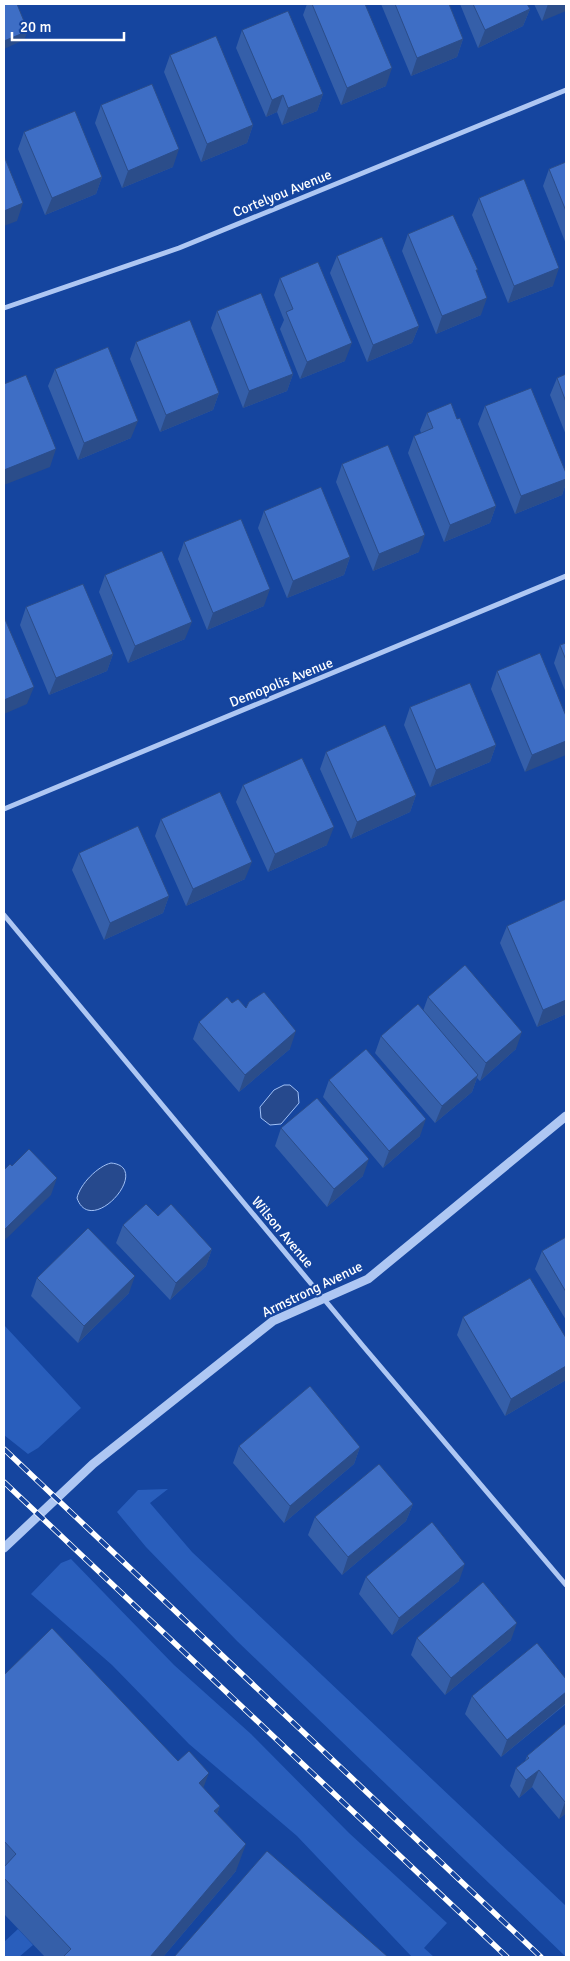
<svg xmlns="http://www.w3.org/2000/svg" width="570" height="1961" viewBox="0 0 570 1961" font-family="Signika,sans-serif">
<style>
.green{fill:#295ebc}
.water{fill:#26498d;stroke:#a0c0f6}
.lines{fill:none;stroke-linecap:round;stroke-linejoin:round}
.minor{stroke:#aec7f3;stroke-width:5}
.tertiary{stroke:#aec7f3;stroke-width:9}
.rail-casing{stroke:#fff;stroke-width:5.5}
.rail{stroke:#15459f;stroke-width:4;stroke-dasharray:11;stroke-linecap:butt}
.wall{fill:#355fa9}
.shaded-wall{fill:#2b4d8a}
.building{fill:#3e6ec5;stroke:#2b4d8a}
.labels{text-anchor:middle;stroke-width:4.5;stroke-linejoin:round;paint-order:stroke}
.street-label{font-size:14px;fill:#fff;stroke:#15459f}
</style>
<rect width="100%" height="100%" fill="#15459f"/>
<path class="green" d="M4 1325 81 1408 38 1448 28 1454 4 1435Z
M168 1489 150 1503 192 1552 566 1906V1957L237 1641 146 1547 117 1512 138 1490Z
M71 1559 174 1665 251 1734 349 1833 447 1923 424 1948 434 1957H412L297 1836 189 1744 112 1665 31 1594 61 1563Z
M18 1929 33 1945 19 1957H4V1942Z"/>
<path class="water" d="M284 1085H290L298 1092 299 1103 281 1124 270 1125 261 1118 260 1107 274 1090Z
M111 1163C154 1167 91 1239 77 1198 80 1184 98 1166 111 1163Z"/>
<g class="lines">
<path class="minor" d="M4 308 179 248 566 90
M4 809 566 576
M4 915 363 1346 566 1585"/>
<path class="tertiary" d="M4 1548 93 1464 273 1321 368 1279 566 1116"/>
<defs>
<path id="rail" d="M4 1449 541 1957
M4 1482 507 1957"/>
</defs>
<use href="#rail" class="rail-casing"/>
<use href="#rail" class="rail"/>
</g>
<path class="wall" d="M307 4H365L386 86 341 105 303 15Z
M381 4H449L463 39 457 57 411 76Z
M460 4H527L530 9 523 26 478 48Z
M534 4H566L542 21Z
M242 30 323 94 317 111 282 125 277 112 266 117 236 48Z
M170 55 253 125 247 143 201 162 164 72Z
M101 105 173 167 122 188 95 123Z
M24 132 102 177 96 194 45 215 18 149Z
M566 162V244L543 186 549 169Z
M479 198 553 286 508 303 472 215Z
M408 234 477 272 481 315 436 334 402 251Z
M337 256 419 326 412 343 367 362 330 273Z
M280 278 345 361 300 379 280 329 284 320 274 295Z
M217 311 293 374 287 391 243 408 211 328Z
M136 342 219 393 213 410 160 432 130 359Z
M55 369 131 438 78 460 48 386Z
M566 374V435L550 395 557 378Z
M485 406 566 473V483L562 495 515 514 478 424Z
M427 413 457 419 496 506 490 523 444 542 408 453 414 436 421 433 420 430Z
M342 464 419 552 373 571 336 482Z
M264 511 350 557 344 575 287 598 258 528Z
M184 542 264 606 207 630 178 559Z
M105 575 185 639 128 663 99 592Z
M26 607 113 654 107 671 49 695 20 625Z
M566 643V693L554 663 560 645Z
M497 671 566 716 525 772 491 689Z
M410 707 496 745 490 762 430 787 404 725Z
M326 752 416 795 410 812 351 839 320 769Z
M243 785 327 845 268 872 236 802Z
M161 819 245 879 186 906 155 836Z
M79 853 169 896 163 913 104 940 72 870Z
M507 926 566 1014 537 1027 500 943Z
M428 997 516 1049 480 1081 477 1078 472 1092 435 1123 375 1053 381 1036 423 1011Z
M232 1003 246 1008 290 1049 239 1092 193 1039 199 1022Z
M329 1080 420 1136 383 1168 323 1097Z
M281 1128 363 1176 327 1207 275 1146Z
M158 1216 212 1249 206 1266 170 1300 116 1243 123 1225Z
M566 1237V1320L535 1269 542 1251Z
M37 1278 129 1293 78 1343 31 1296Z
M463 1317 566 1338V1380L505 1416 457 1335Z
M239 1446 360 1447 354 1464 284 1523 233 1463Z
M413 1504 406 1521 342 1575 308 1535 315 1517Z
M366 1577 459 1581 392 1635 359 1594Z
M417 1638 511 1640 445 1695 411 1655Z
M4 1675 220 1806 217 1814 236 1871 163 1957H45L4 1914Z
M472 1696 566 1704 501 1757 465 1714Z
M566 1723V1813L559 1819 532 1787 519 1798 510 1786 516 1768 525 1761 527 1756Z"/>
<path class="shaded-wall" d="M548 4H566V11L542 21Z
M530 9 523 26 478 48 485 30Z
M28 31 24 40 4 49V41Z
M463 39 457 57 411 76 417 58Z
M392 68 386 86 341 105 347 88Z
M323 94 317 111 282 125 288 108Z
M283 95 277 112 266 117 272 100Z
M253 125 247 143 201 162 207 144Z
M179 149 173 167 122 188 128 171Z
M102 177 96 194 45 215 52 198Z
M23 203 17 221 4 226V211Z
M559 268 553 286 508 303 514 286Z
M487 298 481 315 436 334 442 316Z
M419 326 412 343 367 362 373 345Z
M352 343 345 361 300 379 307 362Z
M293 374 287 391 243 408 249 391Z
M219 393 213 410 160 432 166 415Z
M138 421 131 438 78 460 84 443Z
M56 449 50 467 4 485V470Z
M566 479V483L562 495 515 514 521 496Z
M496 506 490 523 444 542 450 525Z
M425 535 419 552 373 571 379 554Z
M350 557 344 575 287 598 293 581Z
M270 589 264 606 207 630 213 613Z
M192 622 185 639 128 663 135 646Z
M113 654 107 671 49 695 56 678Z
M34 687 27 704 4 714V700Z
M566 741V755L525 772 532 755Z
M496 745 490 762 430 787 436 770Z
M416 795 410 812 351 839 357 822Z
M334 827 327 845 268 872 275 854Z
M252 862 245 879 186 906 193 889Z
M169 896 163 913 104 940 110 923Z
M566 1000V1014L537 1027 543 1010Z
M296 1031 290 1049 239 1092 245 1075Z
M522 1032 516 1049 480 1081 486 1063Z
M478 1075 472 1092 435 1123 442 1106Z
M426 1119 420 1136 383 1168 389 1151Z
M369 1159 363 1176 327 1207 334 1189Z
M57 1178 51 1195 4 1241V1230Z
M212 1249 206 1266 170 1300 176 1283Z
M135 1276 129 1293 78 1343 84 1326Z
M566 1366V1380L505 1416 511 1399Z
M360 1447 354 1464 284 1523 290 1506Z
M413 1504 406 1521 342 1575 348 1557Z
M465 1564 459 1581 392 1635 399 1618Z
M517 1623 511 1640 445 1695 451 1678Z
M566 1692V1703L501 1757 507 1740Z
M539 1770 532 1787 519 1798 526 1780Z
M209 1773 199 1799V1783Z
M566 1801V1813L559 1819 565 1802Z
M220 1806 210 1832 214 1811Z
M246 1844 236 1871 163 1957H150Z"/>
<path class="building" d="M4 4H17L28 31 4 41Z
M312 4H365L392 68 347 88Z
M395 4H449L463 39 417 58Z
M473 4H527L530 9 485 30Z
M288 11 323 94 288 108 283 95 272 100 242 30Z
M216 36 253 125 207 144 170 55Z
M152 84 179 149 128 171 101 105Z
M75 111 102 177 52 198 24 132Z
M4 156 23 203 4 211Z
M566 162V211L549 169Z
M524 179 559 268 514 286 479 198Z
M453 215 478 270H476L487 298 442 316 408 234Z
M382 237 419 326 373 345 337 256Z
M318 262 352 343 307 362 286 312 293 309 280 278Z
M261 293 293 374 249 391 217 311Z
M190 320 219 393 166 415 136 342Z
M108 347 138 421 84 443 55 369Z
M566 374V402L557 378Z
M26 375 56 449 4 470V384Z
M531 388 566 473V479L521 496 485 406Z
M451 403 457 419 460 418 496 506 450 525 414 436 433 428 427 413Z
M388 445 425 535 379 554 342 464Z
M321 487 350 557 293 581 264 511Z
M241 519 270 589 213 613 184 542Z
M162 551 192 622 135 646 105 575Z
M83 584 113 654 56 678 26 607Z
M4 617 34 687 4 700Z
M566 643V660L560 645Z
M540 653 566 716V741L532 755 497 671Z
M470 683 496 745 436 770 410 707Z
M385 725 416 795 357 822 326 752Z
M302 758 334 827 275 854 243 785Z
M220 792 252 862 193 889 161 819Z
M138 826 169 896 110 923 79 853Z
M566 899V1000L543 1010 507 926Z
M465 965 522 1032 486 1063 428 997Z
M264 992 296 1031 245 1075 199 1022 227 997 232 1003 238 999 246 1008 249 1002Z
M418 1004 478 1075 442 1106 381 1036Z
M366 1049 426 1119 389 1151 329 1080Z
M317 1098 369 1159 334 1189 281 1128Z
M29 1149 57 1178 4 1230V1170L10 1164 12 1166Z
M146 1204 158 1216 171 1204 212 1249 176 1283 123 1225Z
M88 1228 135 1276 84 1326 37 1278Z
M566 1237V1292L542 1251Z
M530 1278 566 1338V1366L511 1399 463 1317Z
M310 1386 360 1447 290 1506 239 1446Z
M379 1464 413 1504 348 1557 315 1517Z
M432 1522 465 1564 399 1618 366 1577Z
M483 1582 517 1623 451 1678 417 1638Z
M52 1628 178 1761 189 1751 209 1773 199 1783 220 1806 214 1811 246 1844 150 1957H63L71 1949 4 1878V1867L16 1854 4 1841V1675Z
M537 1643 566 1679V1692L507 1740 472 1696Z
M566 1723V1801L565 1802 539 1770 526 1780 516 1768 529 1758 527 1756Z
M267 1851 388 1957H174Z"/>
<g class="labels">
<g class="street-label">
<text transform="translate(282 193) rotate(-22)" y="5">Cortelyou Avenue</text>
<text transform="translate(281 682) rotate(-22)" y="5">Demopolis Avenue</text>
<text transform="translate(283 1232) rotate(50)" y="5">Wilson Avenue</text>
<text transform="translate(312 1289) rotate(-26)" y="5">Armstrong Avenue</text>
</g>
</g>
<rect width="570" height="1961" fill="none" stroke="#ffffff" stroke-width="10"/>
<path d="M12 32v8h112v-8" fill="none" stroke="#ffffff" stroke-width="2.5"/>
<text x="20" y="32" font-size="15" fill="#ffffff" stroke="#15459f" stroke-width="4" paint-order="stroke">20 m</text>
</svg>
